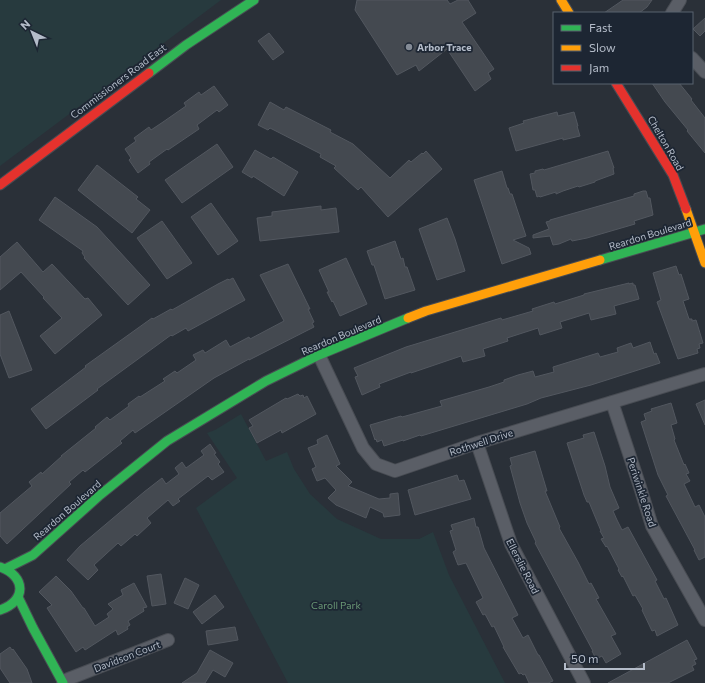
<svg xmlns="http://www.w3.org/2000/svg" width="705" height="683" viewBox="0 0 705 683" font-family="Commissioner,sans-serif">
<style>
.green{fill:#273a3e}
.building{fill:#444950;stroke:#52575f}
.lines{fill:none;stroke-linecap:round;stroke-linejoin:round}
.street-casing{stroke:#484c53;stroke-width:14}
.fast-casing{stroke:#484c53;stroke-width:11}
.slow-casing{stroke:#484c53;stroke-width:11}
.jam-casing{stroke:#484c53;stroke-width:11}
.street{stroke:#5a5e66;stroke-width:12}
.fast{stroke:#30b455;stroke-width:9}
.slow{stroke:#ff9f0a;stroke-width:9}
.jam{stroke:#e5322d;stroke-width:9}
.poi-dot{fill:#848b96;stroke:#1d2633;stroke-width:1.5}
.labels{text-anchor:middle;stroke-width:3.5;stroke-linejoin:round;paint-order:stroke}
.poi-label{font-size:10px;font-weight:bold;fill:#b4bcc9;stroke:#1d2633;text-anchor:start}
.street-label{font-size:10px;fill:#b4bcc9;stroke:#1d2633}
.park-label{font-size:10px;fill:#6b9a76;stroke:#1d2633}
</style>
<rect width="100%" height="100%" fill="#2a3038"/>
<path class="green" d="M0 0H221L0 166Z
M241 414 266 461 287 452 294 469 310 494 337 519 381 539H419L433 532 449 575 505 683H288L196 508 237 478 207 433 215 430Z"/>
<path class="building" d="M357 0H447L450 4 458 0H468L476 13 462 22 494 69 488 73 491 79 475 91 447 49 419 71 416 65 397 75 355 10Z
M623 0H652L647 7 639 13H604Z
M705 18V31L700 36 693 29Z
M269 33 284 52 273 60 258 41Z
M652 83H679L692 99 691 100 705 118V153L687 131 688 130 665 102Z
M214 86 228 105 219 112 217 110 197 125 199 129 168 150 167 149 149 162 150 164 138 173 129 160 131 158 125 149 136 141 134 138 149 127 151 130 163 122 186 106 184 103 199 92 201 95Z
M270 102 284 110 286 107 331 130 330 132 353 144 390 178 409 160 411 162 422 153 423 154 426 151 442 169 388 217 361 187 358 190 334 168 336 166 320 157 321 154 270 128 268 130 258 125Z
M557 112 558 116 574 112 578 126H577L580 136 563 140V138L516 151 509 128 524 123 523 121Z
M217 144 233 167 182 203 165 180Z
M255 150 271 159 273 157 298 172 284 196 253 176 252 178 242 172Z
M608 151 614 168H613L614 174 595 181V182L579 187 578 186 563 191 556 194V192L540 197 539 196 537 197 535 190H533L530 174 535 173V171L543 169 544 170Z
M97 165 138 197 136 199 150 210 132 233 78 190Z
M502 171 507 188H508L510 194H512L526 236 513 240 529 248 531 254 502 264 474 180Z
M643 191H646L648 198H650L653 215 634 221 635 224 587 238 572 241 571 239 559 244 553 245 550 236 533 238V235L549 229 546 222 550 221V220L634 196V194Z
M55 197 97 227 150 285 128 305 84 258 85 257 82 253 83 251 39 220Z
M211 203 238 241 218 255 191 217Z
M321 206V210L336 208 339 232 260 241 257 218 272 216V212Z
M447 218 455 239 465 271 437 280 419 229Z
M162 221 192 263 167 279 137 238Z
M395 241 401 259 403 258 405 267H407L415 290 385 299 374 265H372L367 251Z
M17 242 43 272 52 264 85 299 88 298 102 315 55 354 40 336 62 318 43 298 44 297 21 272 0 290V257Z
M346 258 367 304 340 316 333 301 332 302 327 292H329L319 270Z
M288 264 310 309H308L314 322 312 323 314 327 249 360V359L214 378 135 433 133 430 120 441 122 443 85 472 83 470 69 482 71 484 7 544 0 536V513L32 486 29 482 41 472 42 474 62 456H61L96 428 95 427 107 417 110 420 129 406 128 404 139 396 140 397 165 381 163 379 175 371 177 373 196 360 193 355 203 350 205 353 226 340 230 347 249 337 250 339 284 321 260 275Z
M676 266 679 275 681 274 689 299 683 301 689 319H692V321L696 320 703 343 699 344 700 348 697 349 698 353 678 359 657 302 661 300 653 273Z
M233 278 245 300 188 331 186 328 172 336 171 335 97 389 98 390 46 429 31 409 86 367 85 366 152 318 153 319 171 309 172 310 218 284 228 279 229 280Z
M629 283V284L633 283V285H635L639 299 614 306 616 314 591 320 589 313 560 322 562 328 540 335 538 328 507 338 508 341 483 349 485 356 463 362 461 356 411 373V372L379 384 380 387 362 395 355 377 358 376 354 368 406 347 501 318 502 320 533 311 532 309 554 302 555 304 584 295V294Z
M9 311 32 370 9 378 0 354V315Z
M650 342 654 354 656 353 660 363 591 385 541 398 527 404 421 436 420 435 403 441V440L384 446 382 440 377 442 376 439 375 440 370 425 401 416 402 417 442 406 440 401 489 387 504 382V380L518 375 533 371 535 377 554 372 553 367 598 353 600 357 618 352 617 348 631 343 633 348Z
M298 394 300 396 303 395 304 398 307 396 316 414 282 433 281 430 257 443 249 428 253 426 249 420 286 398 287 399Z
M705 400V425L696 404Z
M671 403 677 423 671 425 675 439 674 440 684 465 685 464 689 473 686 474 690 481 684 484 695 507 699 505 705 517V557L699 560 694 550H695L666 496 668 495 658 475 641 422 646 420 644 414 652 411 651 409Z
M594 432 605 466 610 487 619 508 613 511 617 520 622 530 628 527 657 580 655 581 664 599 666 598 678 625 657 636 655 630 652 631 642 610 643 609 635 595 633 596 623 576 622 577 618 570 619 569 607 546 606 547 601 539 604 538 600 531H601L589 502H587L584 495 567 443 584 438 583 435Z
M327 435 340 464 336 466 352 482 348 486 379 499 390 498V494L398 493 400 515 384 517 383 513 370 507 366 518 336 505 328 498 336 490 325 478 317 481 312 469 316 467 308 448 318 444 317 440Z
M210 444 216 453 214 454 220 462 218 464 224 472 212 480 208 476 178 499 180 501 173 506 168 500 147 518 151 523 137 536 135 534 121 546 118 543 94 565 98 570 88 580 67 560 80 546 144 492 162 478 166 484 179 474 175 468 182 462 186 468 204 455 201 451Z
M535 451 547 491H545L560 527 559 528 578 562 589 584 591 583 599 598 596 599 616 634 611 636 621 654 606 663 602 656 596 659 592 651H593L535 543 536 542 527 523 520 503 510 466 512 465 510 458Z
M457 475 459 481 464 480 471 499 415 515 408 490Z
M474 518 476 527H478L484 548 518 615 512 618 523 638 528 635 538 655H539L553 681 548 683H529L525 674 523 675 521 673 519 674 503 647H504L494 626 492 627 485 614 483 615 476 602 483 598 466 563 458 565 453 552 456 550 450 531 453 530 451 525Z
M161 574 166 604 152 606 147 576Z
M56 576 71 591 83 608H84L95 626 109 617 107 614 113 609 108 604 123 595 121 590 134 583 147 607 143 608 144 611 128 621 130 625 127 627 128 629 118 635 116 630 85 650 83 647 76 652 47 608 52 605 39 592Z
M185 578 199 585 188 609 174 603Z
M215 595 224 607 202 624 193 612Z
M235 627 238 640 208 645 206 631Z
M687 640 697 659 694 660 696 664 692 666 694 670 668 683H608Z
M10 647 12 650 13 649 27 669 32 683H10L0 668V654Z
M210 650 233 663 225 677 213 670 205 683H182L197 673Z"/>
<g class="lines">
<defs>
<path id="street" d="M672 13 680 0
M692 58 705 72
M319 355 363 448 376 464 395 471 477 443 705 374
M612 402 640 487 652 526 705 620
M477 443 511 544 584 683
M63 681 168 640"/>
<path id="fast" d="M149 73 186 45 254 0
M600 260 705 229
M0 567C26 576 27 601 0 610
M7 568 33 555 100 495 167 441 266 381 319 355 408 318
M18 597 33 628 63 683"/>
<path id="slow" d="M561 0 569 13
M686 209 705 263
M408 318 426 311 600 260"/>
<path id="jam" d="M616 83 673 175 686 209
M0 185 149 73"/>
</defs>
<use href="#street" class="street-casing"/>
<use href="#fast" class="fast-casing"/>
<use href="#slow" class="slow-casing"/>
<use href="#jam" class="jam-casing"/>
<use href="#street" class="street"/>
<use href="#fast" class="fast"/>
<use href="#slow" class="slow"/>
<use href="#jam" class="jam"/>
</g>
<circle class="poi-dot" cx="409" cy="47" r="4"/>
<g class="labels">
<g class="poi-label">
<text x="417" y="51">Arbor Trace</text>
</g>
<g class="street-label">
<text transform="translate(118 81) rotate(-37)" y="4">Commissioners Road East</text>
<text transform="translate(666 143) rotate(60)" y="4">Chelton Road</text>
<text transform="translate(650 234) rotate(-17)" y="4">Reardon Boulevard</text>
<text transform="translate(341 335) rotate(-23)" y="4">Reardon Boulevard</text>
<text transform="translate(481 442) rotate(-18)" y="4">Rothwell Drive</text>
<text transform="translate(642 492) rotate(72)" y="4">Periwinkle Road</text>
<text transform="translate(67 510) rotate(-41)" y="4">Reardon Boulevard</text>
<text transform="translate(523 566) rotate(63)" y="4">Ellerslie Road</text>
<text transform="translate(127 656) rotate(-21)" y="4">Davidson Court</text>
</g>
<g class="park-label">
<text x="336" y="609">Caroll Park</text>
</g>
</g>
<rect x="553" y="12" width="140" height="72" fill="#1d2633" stroke="#59626f"/>
<rect x="561" y="25" width="20" height="6" fill="#30b455" stroke="#59626f"/>
<text x="589" y="32" font-size="12" fill="#b4bcc9">Fast</text>
<rect x="561" y="45" width="20" height="6" fill="#ff9f0a" stroke="#59626f"/>
<text x="589" y="52" font-size="12" fill="#b4bcc9">Slow</text>
<rect x="561" y="65" width="20" height="6" fill="#e5322d" stroke="#59626f"/>
<text x="589" y="72" font-size="12" fill="#b4bcc9">Jam</text>
<g transform="translate(32 32) rotate(317)" stroke="#1d2633" stroke-width="3" paint-order="stroke">
<path d="M0-3L7 15L0 10L-7 15Z" fill="#b4bcc9"/>
<text y="-6" font-size="11" font-weight="bold" text-anchor="middle" fill="#b4bcc9">N</text>
</g>
<path d="M565 663v6h79v-6" fill="none" stroke="#b4bcc9" stroke-width="2"/>
<text x="571" y="663" font-size="12" fill="#b4bcc9" stroke="#1d2633" stroke-width="3" paint-order="stroke">50 m</text>
</svg>
